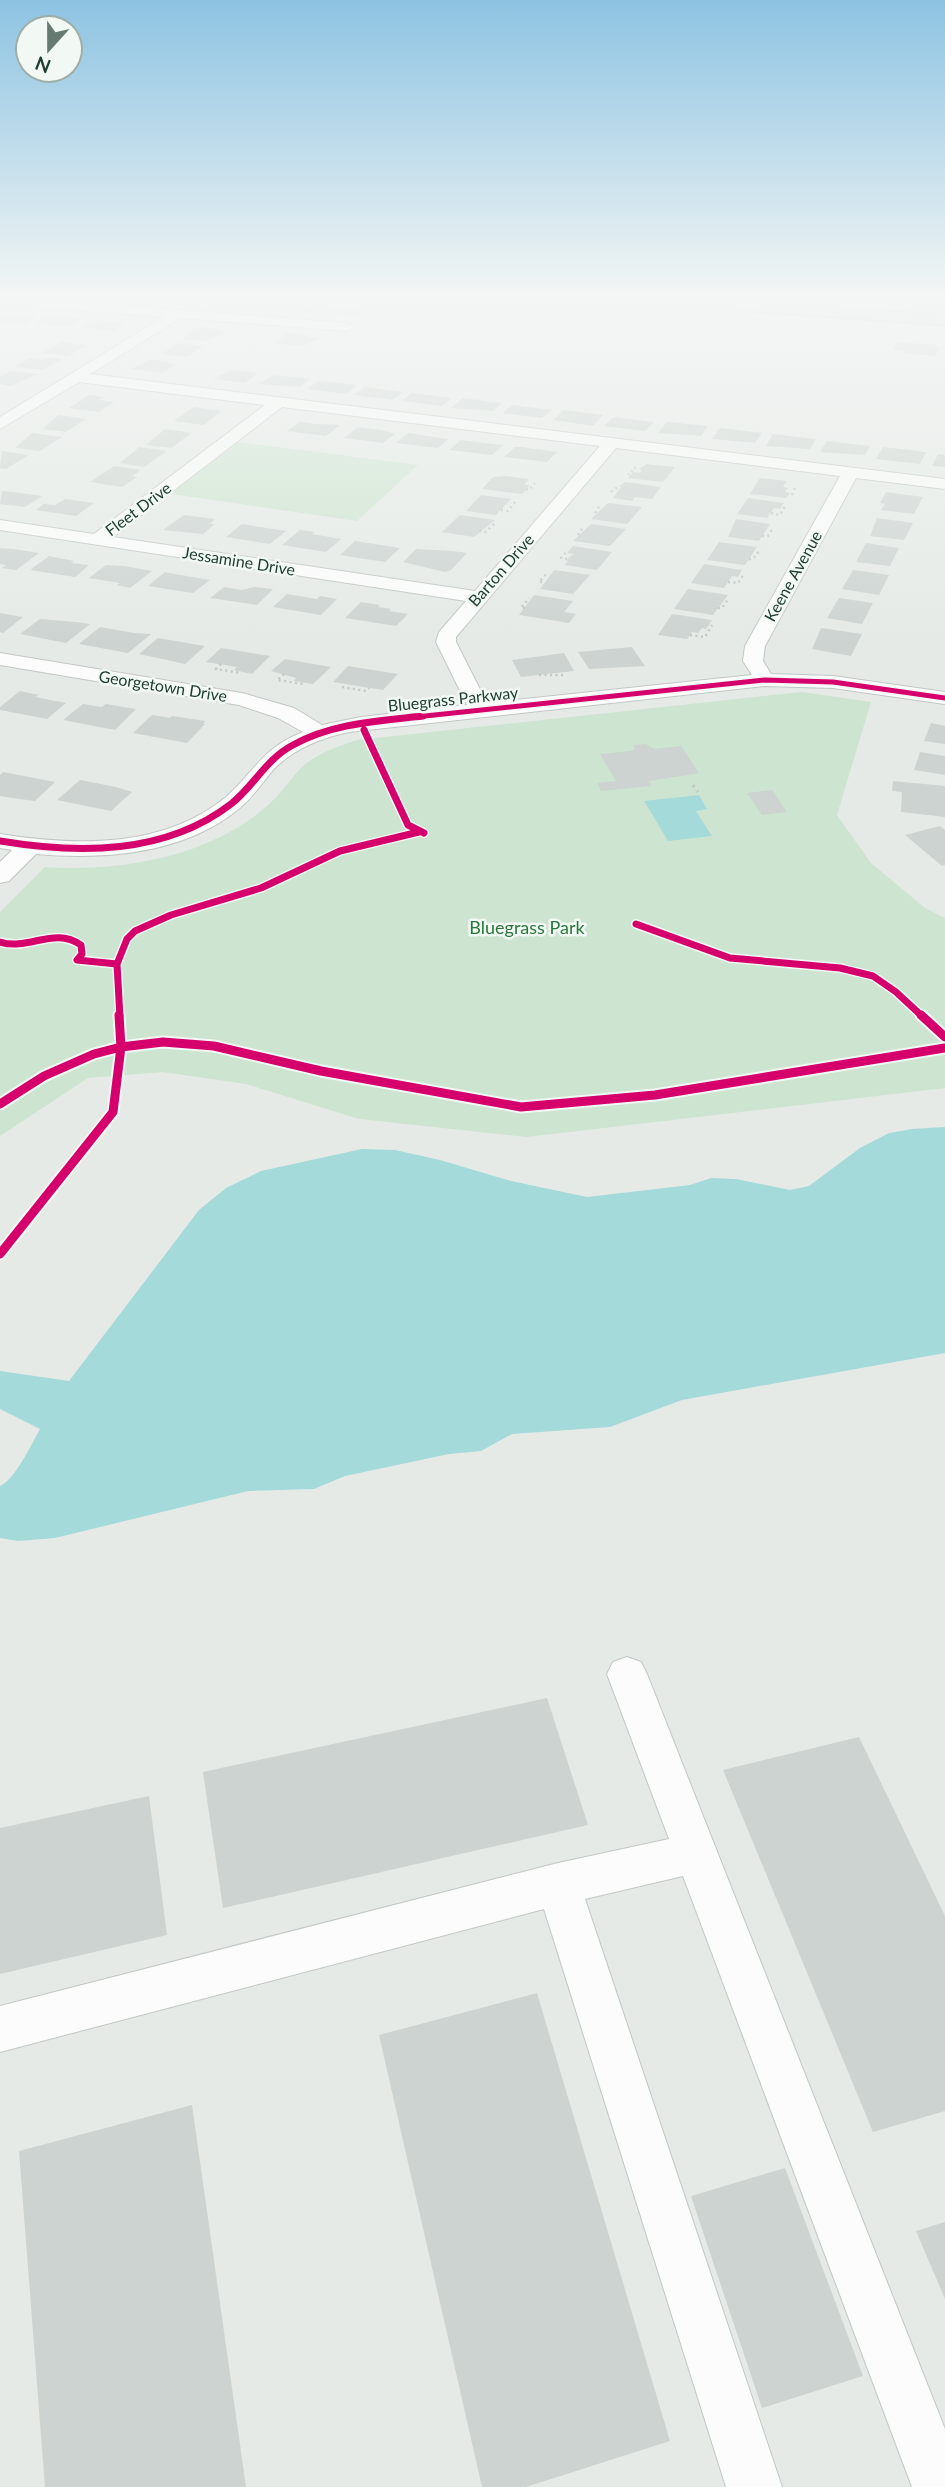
<svg xmlns="http://www.w3.org/2000/svg" width="945" height="2487" viewBox="0 0 945 2487" font-family="Lato,sans-serif">
<style>
.green{fill:#cde4d0}
.water{fill:#a4dada}
.building{fill:#ccd3d0}
.lines{fill:none;stroke-linecap:round;stroke-linejoin:round}
.minor-casing{stroke:#c2c7c4;stroke-width:2}
.major-casing{stroke:#bcc6c2;stroke-width:3}
.path-far2{stroke:#c1cac5;stroke-width:2;stroke-dasharray:2 2.5;stroke-linecap:butt}
.path-far1{stroke:#c1cac5;stroke-width:2.5;stroke-dasharray:2 3.5;stroke-linecap:butt}
.path{stroke:#c1cac5;stroke-width:3.5;stroke-dasharray:2.5 4.5;stroke-linecap:butt}
.minor{fill:#fbfcfb;fill-rule:evenodd}
.major{fill:#cdd6d3;fill-rule:evenodd}
.cycleway-far2-casing{stroke:#f2f9f5;stroke-width:8}
.cycleway-far1-casing{stroke:#f2f9f5;stroke-width:10}
.cycleway-casing{stroke:#f2f9f5;stroke-width:13}
.cycleway-far2{stroke:#d6006c;stroke-width:5}
.cycleway-far1{stroke:#d6006c;stroke-width:7}
.cycleway{stroke:#d6006c;stroke-width:9}
.labels{text-anchor:middle;stroke-width:5;stroke-linejoin:round;paint-order:stroke}
.far-street-label{font-size:16px;fill:#213e32;stroke:#f2f9f5}
.park-label{font-size:18px;fill:#2a773c;stroke:#f2f9f5}
</style>
<rect width="100%" height="100%" fill="#e5eae7"/>
<path class="green" d="M239 442 418 465 357 521 171 494Z
M802 692 871 702 837 815 871 863 925 908 945 918V1088L527 1137 359 1119 246 1084 163 1072 88 1078 0 1136V912L45 867C120 872 210 857 268 805 280 795 289 781 300 769 315 754 336 747 357 740Z"/>
<path class="water" d="M699 795 707 809 696 811 712 836 668 841 644 801Z
M945 1127V1353L682 1400 610 1427 512 1434 481 1451 449 1454 345 1476 314 1489 248 1491 55 1538 18 1541 0 1538V1486C15 1480 32 1443 40 1429L0 1409V1371L69 1381 199 1210 226 1188 261 1171 362 1149 395 1150 440 1160 511 1181 587 1197 690 1185 711 1178 736 1179 790 1190 809 1186 860 1148 889 1133 912 1129Z"/>
<path class="building" d="M154 296H192L186 301H148Z
M210 297 235 298 226 306 193 304Z
M246 299 280 302 271 310 239 305Z
M289 303 323 306 315 313 280 311Z
M335 307 360 309 358 311H363L357 316 327 314Z
M4 313H15L37 317 25 324 0 323V315Z
M47 315 60 316 82 319 67 327 34 323Z
M93 320 114 322 125 324 113 331 81 327Z
M196 327 228 331 207 341 183 339Z
M288 333 307 335 305 337 321 338 300 346 274 343Z
M61 342 87 345 68 356 42 353Z
M177 343 203 346 187 357 162 354Z
M897 343 936 344 935 347H939L936 356 903 353 904 351 894 350Z
M48 357 62 359 43 370 15 367 29 358 43 360Z
M151 359 170 362 167 363 176 364 163 373 131 369Z
M231 370 258 373 245 383 213 379Z
M11 371 37 374 11 386 0 384V377Z
M273 375 310 379 300 387 259 384Z
M318 381 332 382 357 385 346 394 307 389Z
M365 387 403 392 392 400 354 395Z
M412 393 452 398 442 406 402 401Z
M89 395 104 397 99 400 114 402 99 412 69 408Z
M463 398 502 403 493 411 451 408Z
M512 405 552 410 542 418 503 413Z
M194 407 221 411 204 425 174 421Z
M563 410 603 415 593 426 554 420Z
M58 415 86 419 66 432 43 429Z
M614 417 654 422 645 431 604 426Z
M300 422 316 424 340 425 326 436 287 431Z
M667 422 708 426 701 436 658 433Z
M358 427 382 430 395 434 383 443 344 438Z
M720 428 762 433 755 443 712 439Z
M165 429 192 433 171 448 146 445Z
M32 433 62 437 40 451 15 448Z
M408 433 434 437 449 439 438 448 396 443Z
M773 434 816 439 810 449 766 446Z
M461 440 467 441 503 445 492 455 449 450Z
M827 441 870 446 865 455 820 452Z
M139 447 167 451 144 467 120 463Z
M515 447H521L557 452 547 462 504 457Z
M883 447 926 452 920 464 876 459Z
M2 451 29 455 6 469 0 468Z
M938 454 945 455V467L932 466Z
M647 464 675 467 663 482 628 478 633 472 639 473 642 470 639 469Z
M114 466 141 470 132 476 137 477 122 487 90 482Z
M506 476 529 479 524 485H530L522 494 482 489 493 477Z
M760 478 787 481 783 487 788 488 785 492 790 493 786 498 750 494Z
M625 482 661 487 652 499 635 497 632 501 613 498 621 487H618Z
M2 491 13 492 42 496 25 507 0 504Z
M886 492 923 497 914 514 881 510 885 504 880 503Z
M481 495 511 499 496 515 466 511Z
M748 498 784 503 780 509 774 508 767 518 737 514Z
M65 499 94 503 76 516 36 510 44 504 55 505Z
M608 503 642 507 627 524 591 519Z
M184 515 215 519 210 524H215L203 534 163 530Z
M460 515 495 520 474 537 442 532Z
M877 518 913 523 904 540 870 536Z
M736 519 770 524 759 541 728 537Z
M242 524 286 531 270 544 226 537Z
M591 524 626 529 610 546 573 541Z
M300 530 315 532 312 534 341 539 326 552 282 545Z
M355 541 400 548 385 562 340 555Z
M719 542 757 547 745 565 707 560Z
M866 543 899 548 890 566 856 562Z
M573 546 612 552 597 570 565 565 568 561 566 560 574 554 567 553Z
M0 548 13 549 39 553 16 570 2 568 6 565 0 564Z
M416 549 452 551 467 553 451 570 445 572 403 562Z
M49 556 74 561 71 563 89 565 75 577 30 570Z
M704 564 742 570 738 577 732 576 724 588 691 583Z
M106 565 124 566 152 571 130 588 117 585 120 583 89 578Z
M554 570 590 575 573 594 540 589Z
M853 570 889 575 879 595 842 589Z
M165 572 175 574 210 580 193 593 148 586Z
M224 587 241 590 255 587 273 589 257 605 210 598Z
M688 589 728 595 713 615 674 609Z
M287 594 317 599 320 596 337 599 321 615 273 607Z
M534 595 573 601 564 612 576 614 569 623 519 615Z
M839 598 873 603 862 624 827 618Z
M361 602 380 605 378 607 391 609 389 611 408 614 396 626 345 618Z
M0 613 23 617 3 633 0 632Z
M672 614 712 620 706 629 702 628 698 633 692 632 687 639 658 635Z
M40 619 75 622 90 624 66 643 20 634Z
M100 627 134 633 151 634 128 653 79 644Z
M821 628 862 634 851 656 812 649Z
M158 638 205 646 185 664 139 654Z
M632 647 645 666 589 669 578 652Z
M221 648 270 656 252 674 234 670 237 667 206 662Z
M564 653 574 671 521 677 512 660Z
M285 659 331 667 313 684 294 681 296 678 271 671Z
M348 666 398 674 383 690 333 682Z
M20 691 39 695 35 697 66 703 47 719 0 710V707Z
M83 704 102 707 106 704 136 709 115 730 63 720Z
M152 715 170 718 172 716 205 721 203 724H205L187 743 133 733Z
M931 723 945 726V744L924 741Z
M646 744 654 749 681 746 699 773 649 781 652 786 601 791 597 783 616 781 600 754 632 751 635 749 633 745Z
M920 752 945 756V775L914 770Z
M3 772 55 782 35 801 12 798 0 796V775Z
M80 780 116 787 132 792 111 811 57 800Z
M893 781 945 786V817L901 812 902 792 892 791Z
M772 790 787 812 762 815 747 793Z
M940 826 945 830V865L942 866 905 835Z
M547 1698 588 1825 223 1908 203 1772Z
M859 1737 945 1916V2111L873 2132 723 1770Z
M149 1796 167 1935 0 1974V1828Z
M537 1993 670 2441 526 2487H482L379 2035Z
M192 2105 246 2487H45L19 2151Z
M785 2168 863 2376 762 2408 691 2196Z
M945 2222V2299L916 2231Z"/>
<g class="lines">
<defs>
<path id="minor" d="M0 296 347 323 354 327 347 331 181 318 90 374 945 479V489L856 478 765 646 763 661 771 674 833 676 945 692V704L833 688 765 686 349 732C321 738 293 749 273 770 263 782 254 796 241 807 186 854 105 860 36 854L9 881 0 883V862L12 850 0 848V834C75 846 163 849 226 797 255 771 262 748 303 732L278 718 239 705 0 665V653L242 693 294 708 322 725 361 717 467 705 436 642 439 632 466 601 0 530V520L94 534 265 405 79 382 0 429V417L164 317 0 304ZM282 407 600 446 475 591 113 537ZM616 448 840 476 745 646 743 661 752 675 487 703 456 642V637Z
M627 1657 641 1662 647 1674 945 2429V2487H912L683 1876 585 1899 782 2487H726L544 1909 0 2052V2006L558 1863 669 1839 607 1674 613 1662Z"/>
<path id="major" d="M595 296H672L945 315V325L603 301Z"/>
</defs>
<use href="#minor" class="minor-casing"/>
<use href="#major" class="major-casing"/>
<path class="path-far2" d="M628 475 636 467"/>
<path class="path-far1" d="M526 489 529 490 535 483
M611 492 619 486
M792 495 795 487
M501 510 508 511 515 502
M595 513 600 505
M771 513 780 515 785 506
M479 531 486 532 494 524
M578 535 583 527
M762 536H768L773 528
M567 559 561 558 568 550
M749 559H753L759 551
M542 582H539L547 573
M728 582 738 583 744 574
M525 608H521L529 598
M718 608H722L729 598
M690 635 705 637 712 625
M221 664 216 669 241 673
M284 674 277 680 304 684
M539 675H565
M342 687 366 691 369 688"/>
<path class="path" d="M693 785 698 792"/>
<use href="#minor" class="minor"/>
<use href="#major" class="major"/>
<defs>
<path id="cycleway-far2" d="M406 718 765 680 833 682 945 698"/>
<path id="cycleway-far1" d="M364 730 408 825 424 833
M0 841C78 854 165 855 231 804 254 786 266 759 293 745 332 723 379 721 423 716
M636 924 730 958 840 968 873 976 896 992 923 1017
M0 942C29 951 54 926 81 945L82 954 77 960 117 964
M120 1017 117 964 127 939 135 931 171 915 261 888 340 851 419 832"/>
<path id="cycleway" d="M921 1015 945 1037
M0 1104 44 1076 94 1054 121 1047 163 1042 214 1046 321 1071 521 1107 655 1095 945 1048
M0 1254 113 1112 121 1047 119 1015"/>
</defs>
<use href="#cycleway-far2" class="cycleway-far2-casing"/>
<use href="#cycleway-far1" class="cycleway-far1-casing"/>
<use href="#cycleway" class="cycleway-casing"/>
<use href="#cycleway-far2" class="cycleway-far2"/>
<use href="#cycleway-far1" class="cycleway-far1"/>
<use href="#cycleway" class="cycleway"/>
</g>
<linearGradient id="sky" x2="0" y2="1"><stop stop-color="#8dc3e2"/><stop offset="0.46" stop-color="#f3f6f4"/><stop offset="1" stop-color="#f3f6f4" stop-opacity="0"/></linearGradient>
<rect width="945" height="644" fill="url(#sky)"/>
<g class="labels">
<g class="far-street-label">
<text transform="translate(138 509) rotate(-37)" y="6">Fleet Drive</text>
<text transform="translate(239 561) rotate(9)" y="6">Jessamine Drive</text>
<text transform="translate(501 570) rotate(-49)" y="6">Barton Drive</text>
<text transform="translate(793 576) rotate(-61)" y="6">Keene Avenue</text>
<text transform="translate(163 686) rotate(9)" y="6">Georgetown Drive</text>
<text transform="translate(453 699) rotate(-6)" y="6">Bluegrass Parkway</text>
</g>
<g class="park-label">
<text x="527" y="934">Bluegrass Park</text>
</g>
</g>
<g transform="translate(49 49) rotate(201)"><circle r="33" fill="#f2f9f5" stroke="#9eaea7" stroke-width="2"/>
<path d="M0-5L12 26L0 18L-12 26Z" fill="#667a71"/>
<text y="-10" font-size="19" font-weight="bold" text-anchor="middle" fill="#213e32">N</text>
</g>
</svg>
